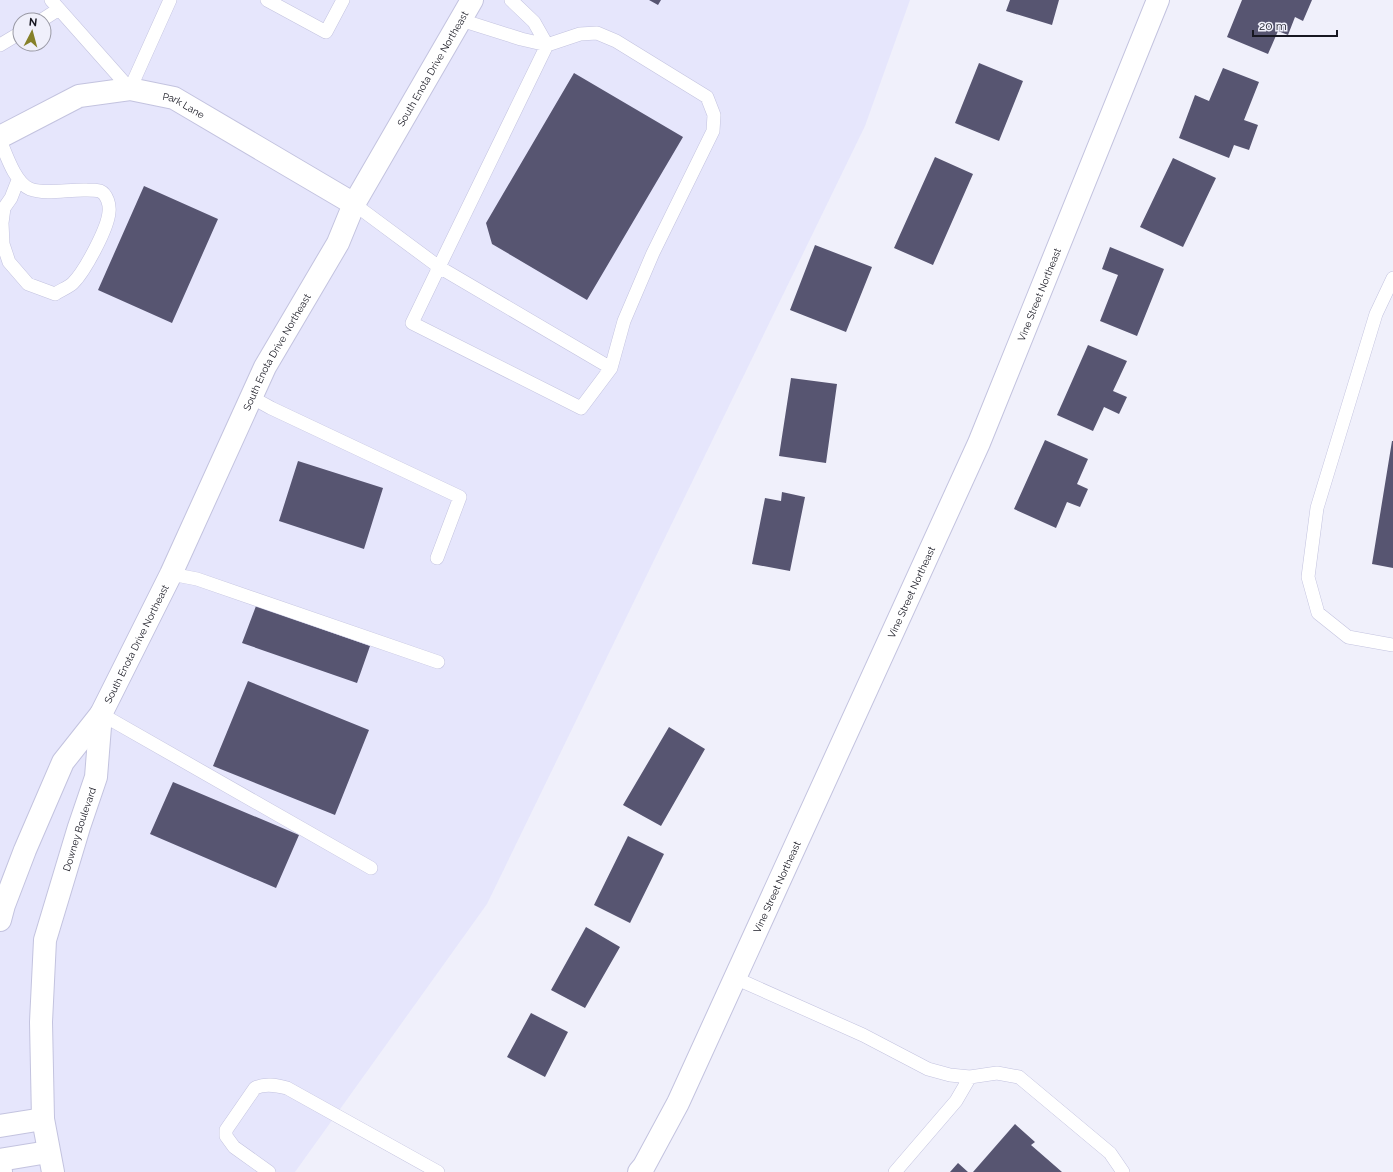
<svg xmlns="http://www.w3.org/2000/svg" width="1393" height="1172" viewBox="0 0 1393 1172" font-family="Raleway,sans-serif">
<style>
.built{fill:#e6e6fc;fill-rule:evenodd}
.building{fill:#575571}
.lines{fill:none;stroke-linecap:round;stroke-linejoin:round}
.lane-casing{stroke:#c3c3df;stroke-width:14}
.street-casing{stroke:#c3c3df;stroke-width:24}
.secondary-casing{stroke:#c3c3df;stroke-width:24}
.lane{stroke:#fff;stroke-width:13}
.street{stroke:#fff;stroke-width:22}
.secondary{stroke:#fff;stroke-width:22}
.labels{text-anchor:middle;stroke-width:4;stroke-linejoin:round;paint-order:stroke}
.street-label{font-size:10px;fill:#171721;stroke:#f0f0fb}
</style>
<rect width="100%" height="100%" fill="#f0f0fb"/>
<path class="built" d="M0 0H910L865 126 487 904 295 1172H0ZM20 20H44V44H20Z"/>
<path class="building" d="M649 0H661L658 5Z
M1010 0H1059L1052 25 1006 11Z
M1242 0H1312L1303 21 1295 17 1288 35 1278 31 1268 54 1227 37Z
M979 63 1023 81 999 141 955 123Z
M1223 68 1259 82 1244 120 1258 125 1249 150 1234 145 1229 158 1179 138 1195 95 1209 101Z
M574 73 683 137 587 300 492 244 486 223Z
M935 157 973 174 933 265 894 248Z
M1173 158 1216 178 1183 247 1140 227Z
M144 186 218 219 172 323 98 290Z
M815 245 872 267 846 332 790 310Z
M1110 247 1164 269 1137 336 1100 321 1118 275 1102 269Z
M1088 345 1127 361 1113 391 1127 397 1119 414 1104 407 1093 431 1057 415Z
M791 378 837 384 826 463 779 456Z
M1045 440 1088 459 1077 484 1088 489 1080 507 1067 502 1056 528 1014 509Z
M1392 441H1393V568L1372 564Z
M298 461 383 488 364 549 279 521Z
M782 492 805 497 790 571 752 564 765 498 781 501Z
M256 606 370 646 357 683 242 643Z
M248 681 369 730 335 815 213 766Z
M669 727 705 749 661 826 623 805Z
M173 782 299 835 276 888 150 834Z
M628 836 664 854 630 923 594 905Z
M586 927 620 947 585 1008 551 990Z
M531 1013 568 1032 545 1077 507 1057Z
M1015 1124 1035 1142 1031 1145 1062 1172H973Z
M958 1163 968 1172H950Z"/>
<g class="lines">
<defs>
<path id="lane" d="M51 0 130 89 170 0
M267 0 326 32 343 0
M511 0 534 22 547 45
M42 20 59 9
M461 20 521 39 547 45 580 34 597 33 616 41 707 97 714 115 713 131 653 253 624 321 611 368 581 408 412 323 439 267 611 368
M0 45 20 33
M0 140C6 154 15 183 30 189 46 195 70 189 87 190 91 190 96 190 100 191 107 194 110 205 109 212 108 228 85 271 73 283 69 287 61 290 55 294L28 284 9 262 3 244 2 223 4 208 11 198 18 180
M354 204 439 267 547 45
M1393 278 1376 314 1317 508 1308 577 1318 613 1348 637 1393 645
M251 397 271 408 460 497 437 558
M171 574 197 579 438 662
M101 714 371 868
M735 978 863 1035 928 1069 950 1075 970 1077 997 1073 1019 1077 1110 1153 1123 1172
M269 1172 234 1147 226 1136V1130L255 1088C265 1083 276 1085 287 1088L438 1172
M895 1172 956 1101 970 1077"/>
<g id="street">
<path id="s1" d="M0 137 79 96 130 89 174 98 354 204"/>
<path d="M0 1126 43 1119"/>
<path d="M0 1160 48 1152"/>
<path id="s2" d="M639 1172 644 1166 678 1103 979 443 1158 0"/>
</g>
<g id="secondary">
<path id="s3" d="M0 920 4 905 25 850 63 762 101 714 171 574 265 367 338 243 354 204 472 0"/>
<path d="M0 1165 1 1172"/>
<path id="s4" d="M53 1172 43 1119 41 1022 45 940 79 827 96 777 101 714"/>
</g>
</defs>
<use href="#lane" class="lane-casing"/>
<use href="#street" class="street-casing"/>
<use href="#secondary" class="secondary-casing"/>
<use href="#lane" class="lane"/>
<use href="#street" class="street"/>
<use href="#secondary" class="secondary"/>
</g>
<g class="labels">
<g class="street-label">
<text dy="4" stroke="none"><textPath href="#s3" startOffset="958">South Enota Drive Northeast</textPath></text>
<text dy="4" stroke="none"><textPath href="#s1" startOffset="197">Park Lane</textPath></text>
<text dy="4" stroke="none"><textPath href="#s2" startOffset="965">Vine Street Northeast</textPath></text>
<text dy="4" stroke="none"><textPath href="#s3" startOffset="634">South Enota Drive Northeast</textPath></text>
<text dy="4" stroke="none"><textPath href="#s2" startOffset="641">Vine Street Northeast</textPath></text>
<text dy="4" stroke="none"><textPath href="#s3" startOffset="310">South Enota Drive Northeast</textPath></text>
<text dy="4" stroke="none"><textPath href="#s4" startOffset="349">Downey Boulevard</textPath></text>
<text dy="4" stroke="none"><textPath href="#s2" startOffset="317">Vine Street Northeast</textPath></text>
</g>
</g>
<g transform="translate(32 32) rotate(6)"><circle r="19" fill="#f0f0fb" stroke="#9999a4"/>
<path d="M0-3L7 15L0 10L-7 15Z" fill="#868129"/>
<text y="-6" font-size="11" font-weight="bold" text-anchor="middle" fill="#171721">N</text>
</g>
<path d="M1253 30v6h84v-6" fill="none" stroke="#171721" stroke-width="2"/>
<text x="1259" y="30" font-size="12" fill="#171721" stroke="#f0f0fb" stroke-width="3" paint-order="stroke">20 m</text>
</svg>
